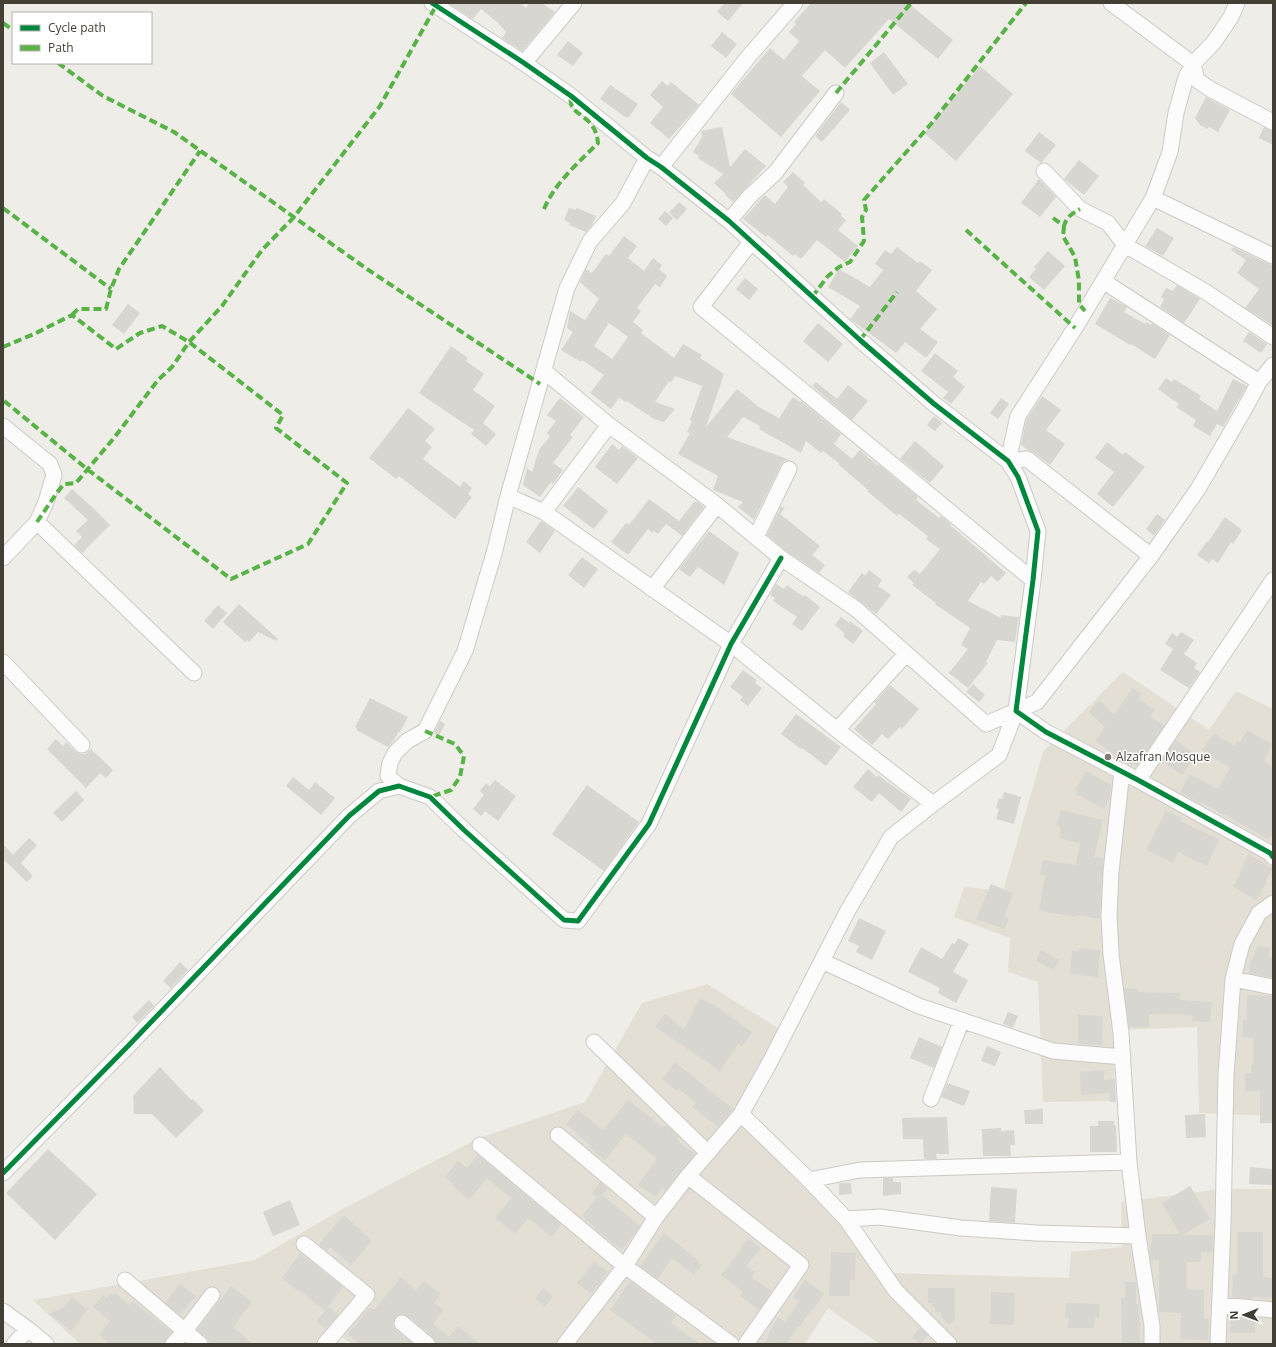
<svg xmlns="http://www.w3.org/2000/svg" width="1276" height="1347" viewBox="0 0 1276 1347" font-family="'Open Sans',sans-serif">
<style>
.residential{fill:#e3dfd4}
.building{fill:#d8d6d0;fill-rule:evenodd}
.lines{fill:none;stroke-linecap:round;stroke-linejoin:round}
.minor-casing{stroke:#cccac5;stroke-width:17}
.minor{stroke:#fcfcfc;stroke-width:15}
.quiet{stroke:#57b346;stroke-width:4;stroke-dasharray:8 4;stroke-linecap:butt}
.cycleway-casing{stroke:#fff;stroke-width:8}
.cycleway{stroke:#00873e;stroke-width:5}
.poi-dot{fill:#807c73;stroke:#fff;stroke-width:1.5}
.labels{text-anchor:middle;stroke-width:3;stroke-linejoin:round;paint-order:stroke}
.poi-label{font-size:12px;fill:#443f34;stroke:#fff;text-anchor:start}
</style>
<rect width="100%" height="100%" fill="#eeede8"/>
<path class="residential" d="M1123 672 1209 730 1236 691 1273 709V1116L1199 1113 1197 1027 1116 1030 1113 1101 1043 1102 1038 982 1008 972 1010 938 954 917 964 887 1003 891 1043 752Z
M707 984 781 1030 750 1120 890 1273 1069 1278 1071 1252 1122 1247 1121 1202 1221 1189H1273V1344H880L828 1308 805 1344H352L329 1328 316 1344H80L33 1300 255 1260 339 1211 479 1138 585 1102 642 1003Z"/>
<path class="building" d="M448 3H520L526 8 529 3H542L555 12 522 51 502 38 506 32 497 22 481 9 473 19Z
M724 3H743L728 21 717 12Z
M811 3H908L953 40 938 59 889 19 845 68 825 50 802 76 820 91 781 137 731 94 770 48 784 60 799 41 789 32 796 24 794 22Z
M722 32 737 44 726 58 711 46Z
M568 41 583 53 573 66 557 55Z
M884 52 908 84 893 95 870 63Z
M980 66 1013 94 956 161 924 133Z
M662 81 668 86 671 82 699 105 669 139 650 123 663 107 650 95Z
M610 85 638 104 629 117H625L600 99Z
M1206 97 1230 110 1218 132 1209 127 1208 129 1200 125 1195 118Z
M841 102 850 110 822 142 815 136Z
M722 127 730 167 745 149 766 166 733 202 725 195 726 194 714 183 723 174 698 158 699 156 693 152 702 137 701 131Z
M1264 127 1273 131V145L1259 138Z
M1039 132 1056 145 1041 163 1025 151Z
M1079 160 1099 176 1084 195 1064 179Z
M793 172 805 183 803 185 821 202 824 199 842 214 841 216 846 220 838 230 858 246 845 262 817 240 801 259 795 254 793 256 768 235 766 237 743 219 765 195 775 204 788 187 783 182Z
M1039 179 1056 197 1040 217 1021 203Z
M679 202 687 209 677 220 669 213Z
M569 208 575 210 577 208 596 216 592 225 586 232 569 225 570 223 564 220Z
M665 211 673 218 666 226 658 219Z
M1157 228 1174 238 1163 256 1145 246Z
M624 236 637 246 628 258 644 271 653 258 662 265 659 269 667 276 660 287 655 284 637 308 641 311 633 322 643 330 641 333 674 358 683 344 702 355 700 358 724 374 706 427 737 389 759 407 779 418 793 397 800 402 801 401 841 434 834 444 852 459 860 450 877 465 878 464 918 497 916 500 939 518 941 516 951 524 950 525 1006 573 998 582 991 576 984 584 981 582 968 601 1001 618V615L1019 617 1015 642 997 640 986 662 988 663 968 688 949 673 968 649 961 645 970 628 935 604 936 603 912 585 914 583 907 577 914 570 920 574 940 549 926 539 928 536 899 514 897 516 867 491 868 490 838 464 839 463 823 451 821 453 806 441 801 453 759 429 760 426 743 417 727 437 790 460 784 461 781 465 754 520 738 507 743 502 713 490 718 476 678 454 690 433 687 432 692 421 690 420 702 386 675 376 671 382 669 381 655 402 675 409 664 422 654 419 627 401 626 402 619 398 611 409 590 393 604 375 582 360 581 362 561 350 573 332 567 328 570 311 585 320 599 299 580 282 586 269 592 273 606 254 609 256ZM609 323 628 337 612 359 594 346Z
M897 247 918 263 920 261 932 270 916 291 937 309 920 329 938 342 926 358 905 342 896 353 850 319 860 306 828 287 839 269 870 287 883 270 875 264 885 250 891 254Z
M1233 247 1273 266V323L1272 325 1245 308 1259 289 1237 273 1246 260 1231 250Z
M1048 251 1065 266 1044 290 1029 277 1036 269 1034 267Z
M745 278 758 289 749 300 736 289Z
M1177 285 1200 299 1184 323 1160 307 1164 299 1161 297 1166 288 1173 291Z
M1110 298 1127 307 1124 312 1145 324 1146 322 1151 325 1152 323 1170 335 1155 359 1131 344 1130 345 1095 324Z
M128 304 140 313 124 334 112 325Z
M818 323 843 344 828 362 803 341Z
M1249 332 1267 344 1261 353 1243 341Z
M451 346 468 358 466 361 484 374 473 390 495 406 483 423 496 434 486 446 471 434 474 430 419 393Z
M935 353 958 371 953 377 965 387 951 404 943 398 948 392 921 371Z
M1166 378 1172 382 1174 379 1201 396 1199 399 1217 411 1233 379 1247 386 1223 427 1217 424 1210 436 1193 426 1196 420 1176 407 1179 404 1158 389Z
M816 382 837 399 848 385 868 401 852 420 812 386Z
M1042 396 1061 410 1046 430 1065 444 1050 465 1033 452 1028 450 1021 445 1026 420Z
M560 398 584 417 570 435 573 437 553 463 563 470 553 484 551 482 540 497 523 485 527 468 532 472 539 450 550 436 547 433 556 421 547 415Z
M1001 398 1009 404 998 419 990 413Z
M408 408 435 429 425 441 432 447 423 459 460 487 464 481 472 488 468 494 472 497 455 519 399 476 396 479 369 458Z
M934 416 942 423 935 431 927 425Z
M915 441 944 466 930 483 900 459Z
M1107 442 1123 455 1125 452 1145 467 1113 507 1097 494 1114 472 1095 458Z
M612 444 619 450 622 446 638 458 617 484 595 467Z
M578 487 608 511 594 529 563 506Z
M72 489 93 508 110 525 82 553 74 545 82 537 76 531 88 520 64 498Z
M649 499 679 521 694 502H698L704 507 682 536 666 524 658 534 654 531 653 533 648 529 628 555 611 542 626 523 629 525Z
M781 506 785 508 780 514 820 546 812 555 825 565 819 573 786 551 767 535Z
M1157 514 1165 520 1154 536 1146 529Z
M1225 517 1242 530 1233 544 1231 542 1218 563 1212 559 1209 563 1197 555 1207 541 1208 542Z
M541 521 555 531 540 553 526 542Z
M709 531 739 553 724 585 698 567 690 577 679 569Z
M582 557 598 569 584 588 568 575Z
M869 570 882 580 878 586 891 595 876 614 848 592 862 573 865 576Z
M776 584 784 589 787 585 804 597 805 595 820 607 802 631 792 624 797 617 773 601 775 598 770 595Z
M239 604 278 639 276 641 258 632 249 642 247 640 245 642 223 622Z
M218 605 227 613 213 629 204 621Z
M841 617 849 623 850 621 863 631 853 644 843 636 845 634 835 625Z
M1181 632 1194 640 1184 654 1197 663 1194 668 1200 672 1189 688 1160 670 1173 649 1165 644 1172 633 1177 637Z
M743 670 757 680 755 683 762 688 748 706 740 700 743 697 730 687Z
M973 684 985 695 979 702 966 692Z
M890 685 919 709 902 729 900 727 888 739 882 734 872 745 854 729 876 704 874 703Z
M1133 688 1141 694 1138 698 1155 710 1150 716 1164 726 1138 765 1128 764 1123 762 1095 741 1105 727 1089 712 1099 700 1114 714Z
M370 698 408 717 400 732 399 731 393 742 388 747 356 730 357 728 355 727Z
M796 714 841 747 826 766 802 748 801 749 781 734Z
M440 721 445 724 439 736 434 733Z
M1247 730 1272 744 1264 761 1273 767V833L1269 840 1224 814V815L1201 802V804L1180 792 1190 774 1218 789 1230 768 1202 750 1214 733 1234 746 1238 741 1240 742Z
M56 739 63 746 66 742 75 751 80 754H85L91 749 113 770 106 778 100 773 86 788 47 749Z
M1176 740 1196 755 1182 775 1162 761Z
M868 769 877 777 878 775 911 799 901 812 879 793 872 802 853 787Z
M1086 771 1111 785 1110 798 1104 809 1076 794 1077 791 1075 790Z
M293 777 309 790 315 782 335 798 321 815 286 786Z
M495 780 516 796 498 821 485 811 481 816 473 809 484 795 480 791 486 783 490 786Z
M587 785 639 822 604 871 552 834Z
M76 791 84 800 62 822 53 813Z
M1004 792 1021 797 1014 824 996 819 999 809 996 808 999 798 1002 799Z
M1061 810 1103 820 1094 857 1103 858 1100 919 1078 915 1077 917 1039 911 1045 875H1040L1043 860 1076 865 1080 843 1059 838 1061 827 1057 826Z
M1166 810 1182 818 1180 821 1219 839 1207 866 1178 852 1173 863 1146 850Z
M29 838 37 845 21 863 33 876 27 882 3 859V844L13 855Z
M1249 854 1273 869 1265 881 1267 882 1256 900 1233 886 1240 875 1239 874 1244 865 1243 864Z
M991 884 1013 893 1004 917 1009 919 1004 929 976 919Z
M859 918 886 931 872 960 856 952 859 946 848 941Z
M958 938 969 944 953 972 968 980 956 1003 938 993 940 988 908 972 921 947 942 959 952 943 955 944Z
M1258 946 1270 948 1269 957 1273 958V978L1249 973 1250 963Z
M1079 948 1100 950 1098 977 1070 974 1072 950 1079 951Z
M1041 950 1059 960 1054 970 1036 961Z
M180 962 188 970 171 988 163 981Z
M1124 988 1138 989V992L1180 993V1000L1212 1002 1210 1022 1192 1021 1193 1015 1149 1014V1027H1129Z
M1247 995 1273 996V1123H1260V1091H1245V1073H1251V1065H1253V1038L1242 1037 1243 1020 1246 1021Z
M700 998 714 1005 753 1032 742 1046 738 1044 720 1071 655 1027 665 1014 684 1029Z
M149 1000 154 1006 137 1023 132 1017Z
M1008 1012 1018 1016 1013 1028 1003 1024Z
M1078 1015 1103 1016 1102 1045 1078 1044Z
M919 1037 942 1047 934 1068 910 1058Z
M987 1046 1001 1052 995 1066 981 1061Z
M675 1062 733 1109 718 1127 692 1107 696 1103 679 1089 677 1091 662 1079Z
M160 1067 191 1100 193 1099 204 1111 176 1138 152 1114H134L133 1096Z
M1104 1070V1080L1115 1079 1116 1102H1110L1109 1093 1081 1095 1080 1072Z
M947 1083 970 1091 964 1106 941 1097Z
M628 1100 663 1127 665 1125 672 1130 679 1137 677 1140 695 1154 665 1191 662 1188 656 1197 638 1185 657 1159 626 1134 605 1160 590 1148 591 1146 566 1124 578 1110 603 1130Z
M1043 1109V1124H1025L1024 1110Z
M1205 1114 1206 1137 1186 1138 1185 1115Z
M947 1117 949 1154H936L937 1159H924L923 1139H903L902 1118Z
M1098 1121H1114V1125H1116L1117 1152H1090V1126H1098Z
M1001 1128V1131L1014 1130 1015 1145H1010L1011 1156H983L982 1129Z
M48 1149 97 1194 55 1240 6 1193Z
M478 1155 561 1224 552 1237 528 1218 515 1234 495 1218 511 1198 487 1178 469 1200 452 1185 453 1184 445 1177 458 1161 467 1168Z
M1250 1167 1273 1169V1185L1249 1184Z
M883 1178H893V1182H901V1194L883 1196Z
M600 1182 608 1189 602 1195 640 1226 622 1250 594 1228 595 1227 582 1216 597 1197 592 1193Z
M839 1183H851L852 1194 839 1195Z
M1190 1186 1210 1219 1183 1235H1213V1252H1201V1262H1187V1289L1204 1290V1319H1209L1208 1340 1180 1339 1181 1313 1159 1312V1260H1151L1150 1257V1243L1152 1242V1234H1180L1162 1203Z
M991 1187 1017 1189 1015 1223 989 1221Z
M290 1200 300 1225 273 1236 263 1212Z
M344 1215 372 1241 351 1265 330 1247 327 1251 319 1244Z
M1237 1232H1263V1277L1273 1278V1298L1252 1297V1299L1232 1297 1233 1274 1237 1275Z
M664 1233 698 1260 697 1261 702 1265 694 1275 672 1258 658 1279 640 1266Z
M748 1238 761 1248 746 1266 755 1272 751 1277 772 1291 759 1310 740 1296 743 1292 721 1275 742 1248 741 1247Z
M831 1252 856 1253 855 1280H850V1296H829Z
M300 1253 343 1287 325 1311 299 1290 298 1291 282 1278Z
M594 1261 608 1272 591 1294 577 1283Z
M401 1277 416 1290 424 1281 441 1294 434 1303 444 1310 433 1324 449 1337 458 1326 480 1344H436L433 1337 408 1316 403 1314 399 1315 395 1318 393 1322V1326L396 1330 413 1344H360L348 1334 370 1307 374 1310Z
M805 1280 824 1294 812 1311 811 1310 800 1327 798 1326 787 1344H764L769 1336 768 1335 778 1317 785 1322 799 1301 793 1297Z
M630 1281 676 1315 671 1323 700 1344H657L610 1310Z
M1125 1282H1136V1304H1139L1140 1344H1122L1121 1298H1125Z
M180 1284 196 1296 180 1315 165 1303Z
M231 1286 252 1302 233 1327 253 1344H211L206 1337 197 1330Z
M543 1288 553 1296 545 1307 535 1299Z
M928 1288H955V1319L949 1325 941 1317V1312H935V1307H932V1303H928Z
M991 1292 1015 1293 1014 1325 990 1324Z
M110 1293 113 1295 115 1293 129 1305 132 1301 172 1332 166 1338 164 1344H110L99 1335 110 1321 93 1307 103 1295 107 1298Z
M72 1297 87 1310 71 1331 50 1314 65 1306Z
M1066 1303 1100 1304 1099 1317H1095L1094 1328H1068L1069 1318H1065Z
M329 1307 338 1315 326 1329 316 1321Z
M1231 1315 1251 1317V1319H1255V1333H1230Z
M920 1328 928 1335 920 1344 912 1337Z"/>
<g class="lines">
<defs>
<path id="minor" d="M432 3 524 63 571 96 647 158 661 167 729 221 860 340 933 403 1008 461 1018 477 1038 531 1033 580 1016 711 1046 732 1138 780 1270 853 1273 857
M1111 3 1193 64 1197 80 1210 89 1273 122
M524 63 574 3
M661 167 749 56 795 3
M1044 171 1080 209 1108 223 1125 245 1206 292 1273 337
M1153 198 1273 256
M729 221 749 197 775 173 836 93
M751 242 701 307 1033 580
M1103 281 1259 382
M544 371 609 425 717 505 781 558 856 609 986 724 1037 702 1151 556 1198 489 1244 410 1259 382 1273 365
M3 426 50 464 54 475 46 502 37 522 3 558
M508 496 544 512 731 644 837 730 933 804
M544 512 609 425
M37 522 194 673
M756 537 789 469
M1151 556 1027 459 1008 461 1018 416 1075 328 1153 198 1170 152 1176 113 1186 77 1193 64 1214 42 1231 17 1237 3
M652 589 717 505
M3 662 82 745
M837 730 906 654
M1122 771 1111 872 1109 915 1111 954 1121 1033 1129 1162 1138 1236 1152 1326V1344
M1138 780 1273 580
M399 786 388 776 390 763 395 753 407 741 425 731 465 651 495 550 508 496 567 288 590 241 623 203 647 158
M822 961 919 1006 1053 1051 1123 1057
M1233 979 1273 987
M594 1042 708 1153
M931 1099 962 1020
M741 1114 809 1180 846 1219 896 1291 949 1344
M558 1135 656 1217
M480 1145 625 1266 731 1344
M3 1173 129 1045 349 816 379 791 399 786 430 797 464 830 564 920 578 921 649 824 731 644 781 558
M688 1176 801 1265 746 1344
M809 1180 860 1170 1129 1162
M846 1219 880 1217 961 1228 1037 1233 1138 1236
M304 1244 367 1295 325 1344
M125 1280 200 1344
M1220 1305 1273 1310
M3 1311 28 1329 46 1344
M402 1323 427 1344
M14 1344 28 1329
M173 1344 184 1332 212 1295
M565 1344 625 1266 656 1217 688 1176 741 1114 770 1062 847 912 891 837 933 804 999 755 1016 711
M1218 1344 1223 1224 1226 1075 1233 979 1242 944 1259 913 1273 903"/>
</defs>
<use href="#minor" class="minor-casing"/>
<use href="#minor" class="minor"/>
<path class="quiet" d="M3 23 13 30
M58 63 103 96 174 132 367 269 540 384
M836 93 911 3
M3 208 111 289
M544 209C555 183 578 163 598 143 597 135 596 130 590 123 582 113 568 112 571 96
M1053 218 1064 226C1066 218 1072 213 1080 209
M1064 226 1063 236 1075 257 1079 281V304L1085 311
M966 230 1075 328
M812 297 828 276 839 267 850 262 864 241 862 217 866 210 864 200 931 124 1026 3
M72 315 78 309H106L111 289 119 269 200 151
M860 340 897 292
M3 347 34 334 72 315 116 349 140 333 162 326 189 342 283 415 276 428 347 483 308 544 231 579 87 469 3 400
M37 522 56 494 64 484 76 483 114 438 158 380 172 367 189 342 222 306 262 250 294 217 380 106 436 6
M425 731 455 744 464 756 460 777 451 790 430 797"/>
<defs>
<path id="cycleway" d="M432 3 524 63 571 96 647 158 661 167 729 221 860 340 933 403 1008 461 1018 477 1038 531 1033 580 1016 711 1046 732 1138 780 1270 853 1273 857
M3 1173 129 1045 349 816 379 791 399 786 430 797 464 830 564 920 578 921 649 824 731 644 781 558"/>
</defs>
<use href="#cycleway" class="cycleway-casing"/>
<use href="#cycleway" class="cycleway"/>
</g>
<circle class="poi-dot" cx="1108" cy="757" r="4"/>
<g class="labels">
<g class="poi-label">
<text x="1116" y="761">Alzafran Mosque</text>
</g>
</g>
<rect width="1276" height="1347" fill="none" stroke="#443f34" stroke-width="8"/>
<rect x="12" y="12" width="140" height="52" fill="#ffffff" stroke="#b4b2ae"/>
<rect x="20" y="25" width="20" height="6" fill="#00873e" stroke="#b4b2ae"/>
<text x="48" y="32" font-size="12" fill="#443f34">Cycle path</text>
<rect x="20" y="45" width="20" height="6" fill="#57b346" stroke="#b4b2ae"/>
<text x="48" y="52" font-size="12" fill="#443f34">Path</text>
<g transform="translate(1244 1315) rotate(269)" stroke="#ffffff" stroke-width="3" paint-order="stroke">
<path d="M0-3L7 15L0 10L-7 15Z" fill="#443f34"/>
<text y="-6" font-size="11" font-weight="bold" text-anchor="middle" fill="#443f34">N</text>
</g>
</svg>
